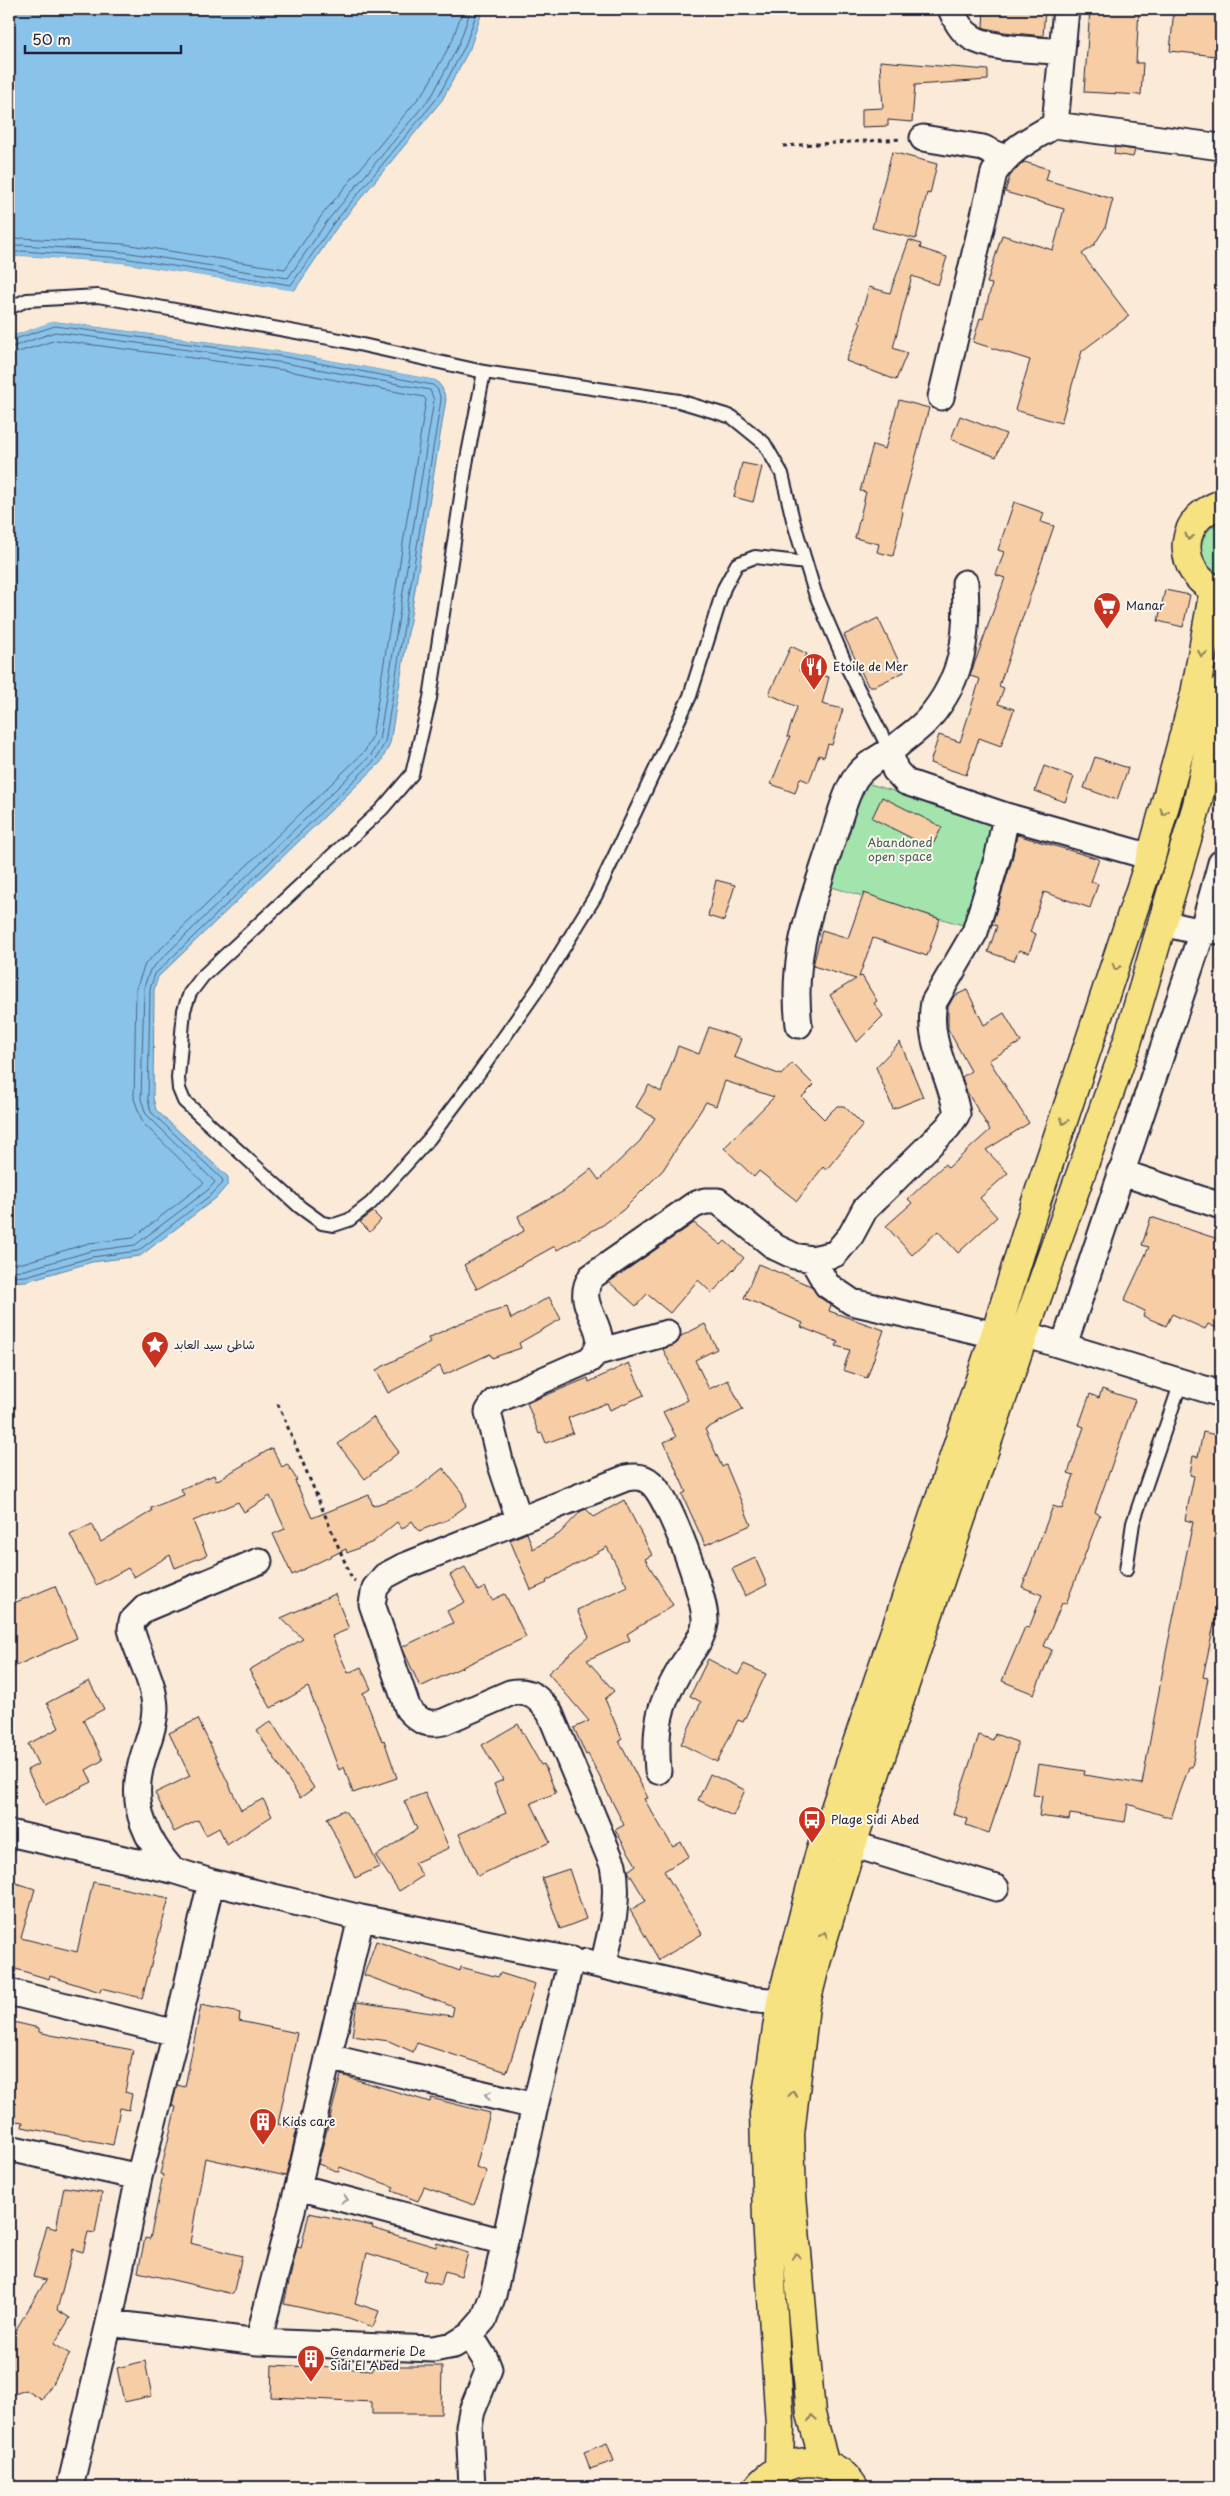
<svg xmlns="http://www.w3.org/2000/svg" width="1230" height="2496" viewBox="0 0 1230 2496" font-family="'Playpen Sans','Playpen Sans Arabic',sans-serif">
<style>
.green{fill:#a3e4ad;stroke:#628374}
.water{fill:#8ac3e9;stroke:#6083a3}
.pier{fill:#faead7}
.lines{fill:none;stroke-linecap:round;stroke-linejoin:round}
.shore{stroke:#4c6281;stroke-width:1}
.building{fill:#f6cda5;stroke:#22223b}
.lane-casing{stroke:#22223b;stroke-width:16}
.street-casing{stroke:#22223b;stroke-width:29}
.primary-casing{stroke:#22223b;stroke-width:31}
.path{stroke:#22223b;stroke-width:3;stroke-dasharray:4 4;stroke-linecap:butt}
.lane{stroke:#fbf7ec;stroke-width:12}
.street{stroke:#fbf7ec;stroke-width:25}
.primary{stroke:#f7e281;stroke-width:28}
.oneway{stroke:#8c825e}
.oneway2{stroke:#99979c}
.labels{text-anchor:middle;stroke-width:4;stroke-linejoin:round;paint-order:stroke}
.poi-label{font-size:12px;fill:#22223b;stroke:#fbf7ec;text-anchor:start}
.park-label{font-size:12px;fill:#495c5d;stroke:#fbf7ec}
</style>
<rect width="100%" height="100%" fill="#faead7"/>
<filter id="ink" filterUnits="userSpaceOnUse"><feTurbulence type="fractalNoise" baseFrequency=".02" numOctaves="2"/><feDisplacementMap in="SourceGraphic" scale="10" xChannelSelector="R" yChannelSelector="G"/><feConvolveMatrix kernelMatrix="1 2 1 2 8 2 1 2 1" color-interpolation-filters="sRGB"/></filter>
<g filter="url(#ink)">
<path class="green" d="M1221 522V579C1195 568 1194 532 1221 522Z
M860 781 994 821 963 925 828 886Z"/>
<path class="water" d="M9 9H483L470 48 442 100 337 227 294 291 122 263 22 256 9 259Z
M53 321 286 352 436 380 442 388 446 399 390 743 381 762 158 977 154 990 153 1098 156 1110 228 1177V1184L216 1198 140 1256 92 1262 26 1281 9 1282V337Z"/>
<path class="pier" d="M22 256 122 263 296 291 293 293 122 265 22 259 9 261V259Z
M54 318 287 349 437 378 445 388 436 380 286 352 54 321 9 337V334Z"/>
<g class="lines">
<path class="shore" d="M9 240 22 238 124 244 285 269 322 215 426 89 452 41 463 9
M9 247 22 245 124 252 288 278 328 220 433 94 459 44 471 9
M9 254 22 251 123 258 291 285 333 224 438 97 465 46 478 9
M9 341 55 326 286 357 433 385 438 390 441 400 385 742 376 759 155 974 150 989 148 1099 151 1112 222 1179 223 1183 212 1194 138 1251 92 1257 26 1276 9 1277
M9 348 55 332 285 363 430 390 434 400 379 740 371 755 150 970 144 987 141 1099 146 1114 215 1182 208 1190 135 1245 91 1251 25 1270 9 1271
M9 355 56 340 283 370 424 397 426 400 372 737 365 751 145 964 136 989 134 1099 143 1123 204 1183 133 1238 89 1243 23 1263H9"/>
</g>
<path class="building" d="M984 9H1045L1043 36 1004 32 985 28 983 27Z
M1090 9H1139L1136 63H1143L1141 95 1084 92Z
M1174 9H1217V13H1221L1216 56 1170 51Z
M880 61 988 70V80L915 85 912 122 888 120V126L862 127V109L883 108Z
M1115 147 1135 150 1133 157 1114 154Z
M892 152 937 164 930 194 927 193 916 239 872 228Z
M1024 162 1049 169 1046 180 1113 199 1105 228 1094 245 1082 254 1129 316 1082 351 1061 423 1015 410 1030 360 973 342 980 318 983 319 992 284 987 283 1002 235 1053 250 1064 209 1005 192 1010 176Z
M909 240 921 244 920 248 947 257 938 285 912 276 893 348 907 353 896 380 846 361 861 323 859 322 869 287 890 293Z
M899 400 929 408 901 511 903 512 893 556 877 552 879 544 855 538 866 492 860 491 873 445 885 449Z
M960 416 1006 434 996 457 951 439Z
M742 463 762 467 753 502 734 497Z
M1014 502 1044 513 1041 522 1054 526 999 686 1004 688 998 704 1014 709 1001 746 979 738 966 775 930 763 939 735 960 742 980 679 970 676 1005 578 996 575 1004 552 998 550Z
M1165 590 1190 595 1183 627 1158 621Z
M878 618 904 672 875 686H868L844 635Z
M791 646 807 654 799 671 829 677 822 704 843 709 832 745 828 744 824 757 819 755 809 782 800 778 795 793 771 784 790 737H787L797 707 769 694Z
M1095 757 1128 768 1117 800 1084 788Z
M1044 766 1074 777 1065 802 1035 791Z
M882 797 942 827 931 848 872 818Z
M1017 835 1099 859 1091 882 1098 884 1090 908 1044 892 1030 932 1036 934 1029 953 1019 950 1014 961 988 952 997 926 992 924 1012 860Z
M716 880 735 885 724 921 708 916Z
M864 893 940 919 927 956 873 938 859 977 862 976 877 1001 874 1003 883 1016 857 1042 830 995 856 979 813 966 822 930 848 938Z
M967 990 984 1025 1004 1013 1021 1042 989 1060 1029 1123 986 1150 1008 1173 980 1198 997 1217 958 1253 938 1231 912 1255 886 1226 912 1203 908 1199 945 1164 948 1168 990 1130 967 1092 962 1077 971 1071 948 1029V1007L954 996Z
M709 1027 741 1039 734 1057 781 1075 792 1063 814 1085 802 1097 824 1119 837 1106H844L863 1125 826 1170 823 1167 797 1201 759 1171 754 1177 724 1148 774 1097 725 1081 716 1106 706 1102 663 1170 623 1210 603 1225 557 1250 555 1246 477 1289 464 1265 524 1231 518 1216 564 1191 591 1169 599 1180 640 1141 655 1118 636 1107 649 1085 661 1092 678 1046 699 1054Z
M900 1042 923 1097 893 1109 876 1067Z
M373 1212 381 1220 370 1232 360 1222Z
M1151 1217 1221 1240V1330L1208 1324 1205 1329 1172 1314 1166 1326 1143 1316 1145 1311 1124 1301 1149 1247 1142 1245Z
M694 1223 721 1245 725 1241 744 1258 712 1293 698 1280 670 1313 647 1294 636 1306 609 1282Z
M758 1264 811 1286 819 1297 831 1305 829 1311 884 1330 867 1378 843 1370 850 1350 836 1346 838 1342 801 1327 803 1323 744 1298Z
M549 1297 561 1319 519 1343 521 1348 492 1358 490 1354 444 1375 440 1366 388 1393 376 1370 430 1342 428 1338 460 1323 507 1307 511 1319Z
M705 1324 717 1349 695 1360 709 1389 728 1380 743 1410 705 1429 722 1467 726 1465 751 1525 705 1545 682 1494 686 1492 664 1442 676 1437 663 1412 688 1400 663 1349 677 1343 681 1336Z
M629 1363 644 1395 610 1410 607 1403 568 1418 573 1433 546 1443 542 1433 539 1434 527 1403 588 1378 589 1382Z
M1102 1389 1135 1400 1095 1512 1100 1515 1066 1604 1062 1603 1044 1646 1052 1650 1034 1694 1002 1681 1025 1627 1029 1628 1042 1595 1022 1587 1053 1506 1062 1509 1074 1475 1068 1473 1084 1427 1079 1425 1090 1394 1099 1398Z
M373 1417 399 1452 365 1479 338 1444Z
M1203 1432 1221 1436V1591L1203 1677 1208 1678 1192 1767H1189L1171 1818 1128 1804 1125 1822 1070 1814 1069 1820 1039 1816 1042 1796 1033 1795 1038 1764 1085 1771 1084 1775 1142 1784 1166 1653 1193 1522 1185 1520 1194 1476 1190 1475 1193 1456 1198 1457Z
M272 1448 282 1467 287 1464 297 1480 295 1481 312 1518 369 1495 373 1506 414 1491 443 1468 462 1493 466 1506 447 1520 419 1531 412 1521 402 1529 397 1522 373 1542 347 1553 346 1549 292 1575 273 1534 285 1529 270 1496 244 1512 238 1502 193 1521 207 1555 175 1568 170 1555 134 1577 128 1568 96 1585 70 1535 92 1524 101 1542 152 1511 151 1508 184 1495 181 1489 214 1475 216 1481Z
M624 1500 652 1555 645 1559 673 1605 627 1634 630 1640 587 1660 614 1691 605 1699 622 1739 619 1741 648 1798 644 1799 673 1847 681 1842 689 1856 664 1871 702 1934 659 1960 630 1910 646 1901 628 1871 636 1865 615 1830 624 1825 588 1754 586 1755 574 1728 589 1721 548 1673 589 1637 577 1610 627 1586 607 1547 546 1581 547 1583 531 1590 510 1540 527 1533 533 1549 559 1534 581 1511 586 1509 594 1517Z
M755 1558 767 1585 745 1596 732 1569Z
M465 1567 478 1591 485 1587 492 1600 505 1594 526 1637 420 1687 402 1647 453 1623 447 1611 465 1602 450 1575Z
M55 1586 77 1638 9 1669V1605Z
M335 1594 349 1629 332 1636 348 1673 361 1667 371 1689 363 1693 382 1741 384 1740 397 1778 353 1793 344 1767 339 1770 308 1687 271 1708 249 1670 303 1639 281 1618Z
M708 1659 738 1675 744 1664 766 1674 743 1722 738 1720 717 1762 681 1744 701 1702 690 1696Z
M89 1681 104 1709 83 1720 103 1760 86 1770 92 1782 45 1805 27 1770 38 1764 28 1744 59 1728 47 1703Z
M198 1719 241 1810 263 1799 272 1816 227 1845 219 1828 206 1835 198 1820 174 1832 155 1793 190 1776 169 1733Z
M271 1721 314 1788 300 1798 257 1731Z
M518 1724 541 1765 544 1764 556 1793 531 1803 550 1842 478 1876 459 1834 506 1813 494 1784 503 1780 482 1745Z
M995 1734 1017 1742V1749L989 1833 966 1825 968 1819 953 1814 979 1735 993 1740Z
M710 1774 745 1790 733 1816 698 1800Z
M425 1793 449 1848 414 1863 423 1876 399 1891 376 1856 417 1829 404 1801Z
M344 1810 365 1838 379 1867 355 1878 327 1818Z
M569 1869 586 1919 560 1929 542 1878Z
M9 1881 35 1889 21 1938 77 1952 93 1882 169 1898 142 1998 101 1988 100 1992 50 1976 49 1979 9 1967Z
M376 1941 460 1971 461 1967 498 1977 500 1973 535 1984 507 2072 417 2043 413 2052 389 2041 352 2036 357 2002 452 2016 454 2007 364 1975Z
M201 2005 240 2013 239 2021 297 2033 278 2124 297 2129 286 2176 205 2158 190 2243 242 2256 233 2294 138 2272 145 2238 150 2239 163 2175 160 2174 176 2107 172 2106 177 2085 185 2087Z
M9 2021 39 2028V2032L51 2035 133 2050 125 2092 132 2094 129 2110 120 2108 113 2145 22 2127 23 2122 9 2120Z
M341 2075 430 2102 431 2098 490 2113 476 2167 487 2171 474 2205 424 2187 418 2201 392 2191 394 2187 340 2167 339 2172 318 2164Z
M64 2187 102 2193 95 2233 88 2232 83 2252 73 2249 57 2310 70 2318 54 2344 70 2354 42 2400 26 2390 9 2396V2341L46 2280 33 2277 47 2226 56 2229Z
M309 2213 373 2226 372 2228 436 2247 437 2243 468 2253 461 2276 445 2271 441 2285 423 2280 426 2271 367 2253 355 2303 379 2311 373 2327 349 2318 284 2304 297 2247 301 2248Z
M145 2361 152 2396 124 2402 117 2368Z
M272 2365 373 2370V2366H442L441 2414H372V2402L271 2397Z
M607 2443 614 2461 590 2469 584 2452Z"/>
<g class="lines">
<defs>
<path id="lane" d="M9 308 27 300 98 296 340 340 484 372 679 401 732 417 764 443 782 474 793 520 815 593 848 669 890 751
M484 372 466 464 430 698 412 774 382 809 203 976 190 993 184 1010 178 1078 179 1089 184 1101 300 1207 322 1223 334 1225 349 1220 371 1203 429 1139 476 1077 540 986 596 895 690 696 724 588 737 564 755 557 806 563
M1126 1570 1133 1523 1181 1382"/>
<path id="street" d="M951 9C956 20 960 30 971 37 990 50 1039 49 1062 52
M1066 9 1055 125 1221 147
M923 138 983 148 1004 158
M941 397 994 173C1010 149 1031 139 1055 125
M890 751 895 770 906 782 1006 816 1151 857
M1162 923 1202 932 1221 930
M799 1025C790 956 812 905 832 841 839 821 844 796 856 777 867 762 884 756 898 745 908 736 921 728 929 718 964 677 968 635 965 583
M1120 1172 1221 1206
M812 1259 827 1285 852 1302 995 1335
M1024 1334 1221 1394
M1064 1345 1202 932 1221 863
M598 1352 667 1333
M519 1519 501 1465 488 1412 495 1401 589 1360C620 1332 570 1310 591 1277L694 1205 705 1201H718L775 1247 794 1256 812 1259 835 1254 851 1235 865 1209 948 1127 957 1114C951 1075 926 1043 934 1002L975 932 998 856 1006 816
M9 1833 172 1870 211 1882
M852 1844 996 1888
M172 1870C147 1841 131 1809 140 1769 144 1748 154 1733 155 1710 155 1682 138 1656 131 1629L132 1621 144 1609 259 1561
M586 1962 747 1999 781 2002
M603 1965C611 1932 620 1899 613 1865L550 1713C539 1698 530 1689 510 1693L443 1722C427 1726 419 1721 408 1709L372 1604 375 1588 385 1576 402 1567 626 1478C635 1476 644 1476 651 1483 669 1497 707 1600 705 1623 703 1638 692 1651 684 1663 659 1704 654 1724 658 1771
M9 1992 176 2033 139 2177
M176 2033 211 1882 361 1918 571 1960 535 2106 493 2295 484 2319 470 2335 485 2359 489 2369 472 2411 469 2426 472 2487
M328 2057 535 2106
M9 2148 139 2177 109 2323 70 2487
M298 2187 504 2242
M109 2323 258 2342 433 2349 454 2345 470 2335
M258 2342 298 2187 361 1918"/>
<path id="primary" d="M1221 504C1213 507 1205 511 1198 518 1175 543 1189 583 1221 591
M825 2464 811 2414 792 2195 790 2134 805 2006 817 1959 852 1844 917 1648 1024 1334 1127 1043 1197 805 1221 691
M779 2468 780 2425 767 2219 764 2114 781 2002 819 1856 995 1335 1035 1205 1151 857 1195 694 1214 589
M758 2487C782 2457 831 2451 854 2487"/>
</defs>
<use href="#lane" class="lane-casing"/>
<use href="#street" class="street-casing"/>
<use href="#primary" class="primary-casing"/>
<path class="path" d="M783 146 902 139
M278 1404 352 1579 355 1581"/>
<use href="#lane" class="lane"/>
<use href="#street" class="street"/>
<use href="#primary" class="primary"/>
</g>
<defs><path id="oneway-chevron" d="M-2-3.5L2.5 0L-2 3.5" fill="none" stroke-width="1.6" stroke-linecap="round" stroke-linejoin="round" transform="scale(1.25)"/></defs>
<g class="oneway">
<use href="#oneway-chevron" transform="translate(1189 537) rotate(106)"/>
<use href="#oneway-chevron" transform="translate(1202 654) rotate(100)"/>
<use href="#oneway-chevron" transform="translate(1164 812) rotate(106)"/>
<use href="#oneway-chevron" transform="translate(1116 967) rotate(108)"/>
<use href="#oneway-chevron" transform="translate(1064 1121) rotate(109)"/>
<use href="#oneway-chevron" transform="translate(824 1935) rotate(-73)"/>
<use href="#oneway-chevron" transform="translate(793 2094) rotate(-85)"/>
<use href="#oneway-chevron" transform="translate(796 2256) rotate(-94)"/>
<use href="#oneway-chevron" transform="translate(812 2418) rotate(-100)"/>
</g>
<g class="oneway2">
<use href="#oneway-chevron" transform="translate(488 2095) rotate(-167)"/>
<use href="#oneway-chevron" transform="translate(345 2199) rotate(15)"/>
</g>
</g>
<defs>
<symbol id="supermarket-pin" viewBox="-11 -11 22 30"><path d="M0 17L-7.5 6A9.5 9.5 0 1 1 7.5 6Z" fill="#c8321e" stroke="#fbf7ec"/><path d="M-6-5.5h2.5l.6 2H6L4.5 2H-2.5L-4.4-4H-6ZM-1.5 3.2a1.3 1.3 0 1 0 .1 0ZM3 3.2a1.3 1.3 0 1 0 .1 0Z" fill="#fff"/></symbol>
<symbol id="restaurant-pin" viewBox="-11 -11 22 30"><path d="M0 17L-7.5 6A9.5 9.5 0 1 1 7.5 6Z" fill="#c8321e" stroke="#fbf7ec"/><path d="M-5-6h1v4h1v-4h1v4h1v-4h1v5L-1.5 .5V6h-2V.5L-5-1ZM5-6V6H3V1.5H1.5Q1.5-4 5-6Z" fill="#fff"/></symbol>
<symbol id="sight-pin" viewBox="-11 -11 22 30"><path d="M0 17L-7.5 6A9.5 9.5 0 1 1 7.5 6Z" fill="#c8321e" stroke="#fbf7ec"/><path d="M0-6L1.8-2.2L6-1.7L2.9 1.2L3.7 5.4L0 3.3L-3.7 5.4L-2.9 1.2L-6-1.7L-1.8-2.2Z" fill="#fff"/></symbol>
<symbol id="bus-pin" viewBox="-11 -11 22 30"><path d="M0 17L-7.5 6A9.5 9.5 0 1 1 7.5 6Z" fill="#c8321e" stroke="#fbf7ec"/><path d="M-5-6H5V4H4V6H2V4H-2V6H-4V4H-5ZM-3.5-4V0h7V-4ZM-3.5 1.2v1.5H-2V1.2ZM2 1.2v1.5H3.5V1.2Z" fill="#fff"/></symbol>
<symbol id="building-pin" viewBox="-11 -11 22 30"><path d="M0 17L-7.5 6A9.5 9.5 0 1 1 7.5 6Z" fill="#c8321e" stroke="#fbf7ec"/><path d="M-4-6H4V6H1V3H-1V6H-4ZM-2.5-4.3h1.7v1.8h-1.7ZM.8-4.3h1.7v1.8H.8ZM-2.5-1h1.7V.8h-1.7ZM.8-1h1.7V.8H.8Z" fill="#fff"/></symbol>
</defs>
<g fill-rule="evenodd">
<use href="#supermarket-pin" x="1091" y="590" width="32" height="43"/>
<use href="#restaurant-pin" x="798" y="651" width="32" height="43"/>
<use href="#sight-pin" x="139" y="1329" width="32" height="43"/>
<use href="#bus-pin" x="796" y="1804" width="32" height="43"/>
<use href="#building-pin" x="247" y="2106" width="32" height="43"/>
<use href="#building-pin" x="295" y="2343" width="32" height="43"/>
</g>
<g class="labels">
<g class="poi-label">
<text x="1126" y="610">Manar</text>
<text x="833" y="671">Etoile de Mer</text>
<text x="174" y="1349">شاطئ سيد العابد</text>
<text x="831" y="1824">Plage Sidi Abed</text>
<text x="282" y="2126">Kids care</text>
<text x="330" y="2356">Gendarmerie De<tspan x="330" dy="14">Sidi El Abed</tspan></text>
</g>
<g class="park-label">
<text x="900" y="847">Abandoned<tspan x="900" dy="14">open space</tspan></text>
</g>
</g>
<rect width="1230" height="2496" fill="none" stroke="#fbf7ec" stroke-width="30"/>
<rect x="15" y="15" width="1200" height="2466" fill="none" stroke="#22223b" stroke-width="2" filter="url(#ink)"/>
<path d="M25 45v8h156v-8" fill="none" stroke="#22223b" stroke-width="2.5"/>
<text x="32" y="45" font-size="15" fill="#22223b" stroke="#fbf7ec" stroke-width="4" paint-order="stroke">50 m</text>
</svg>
